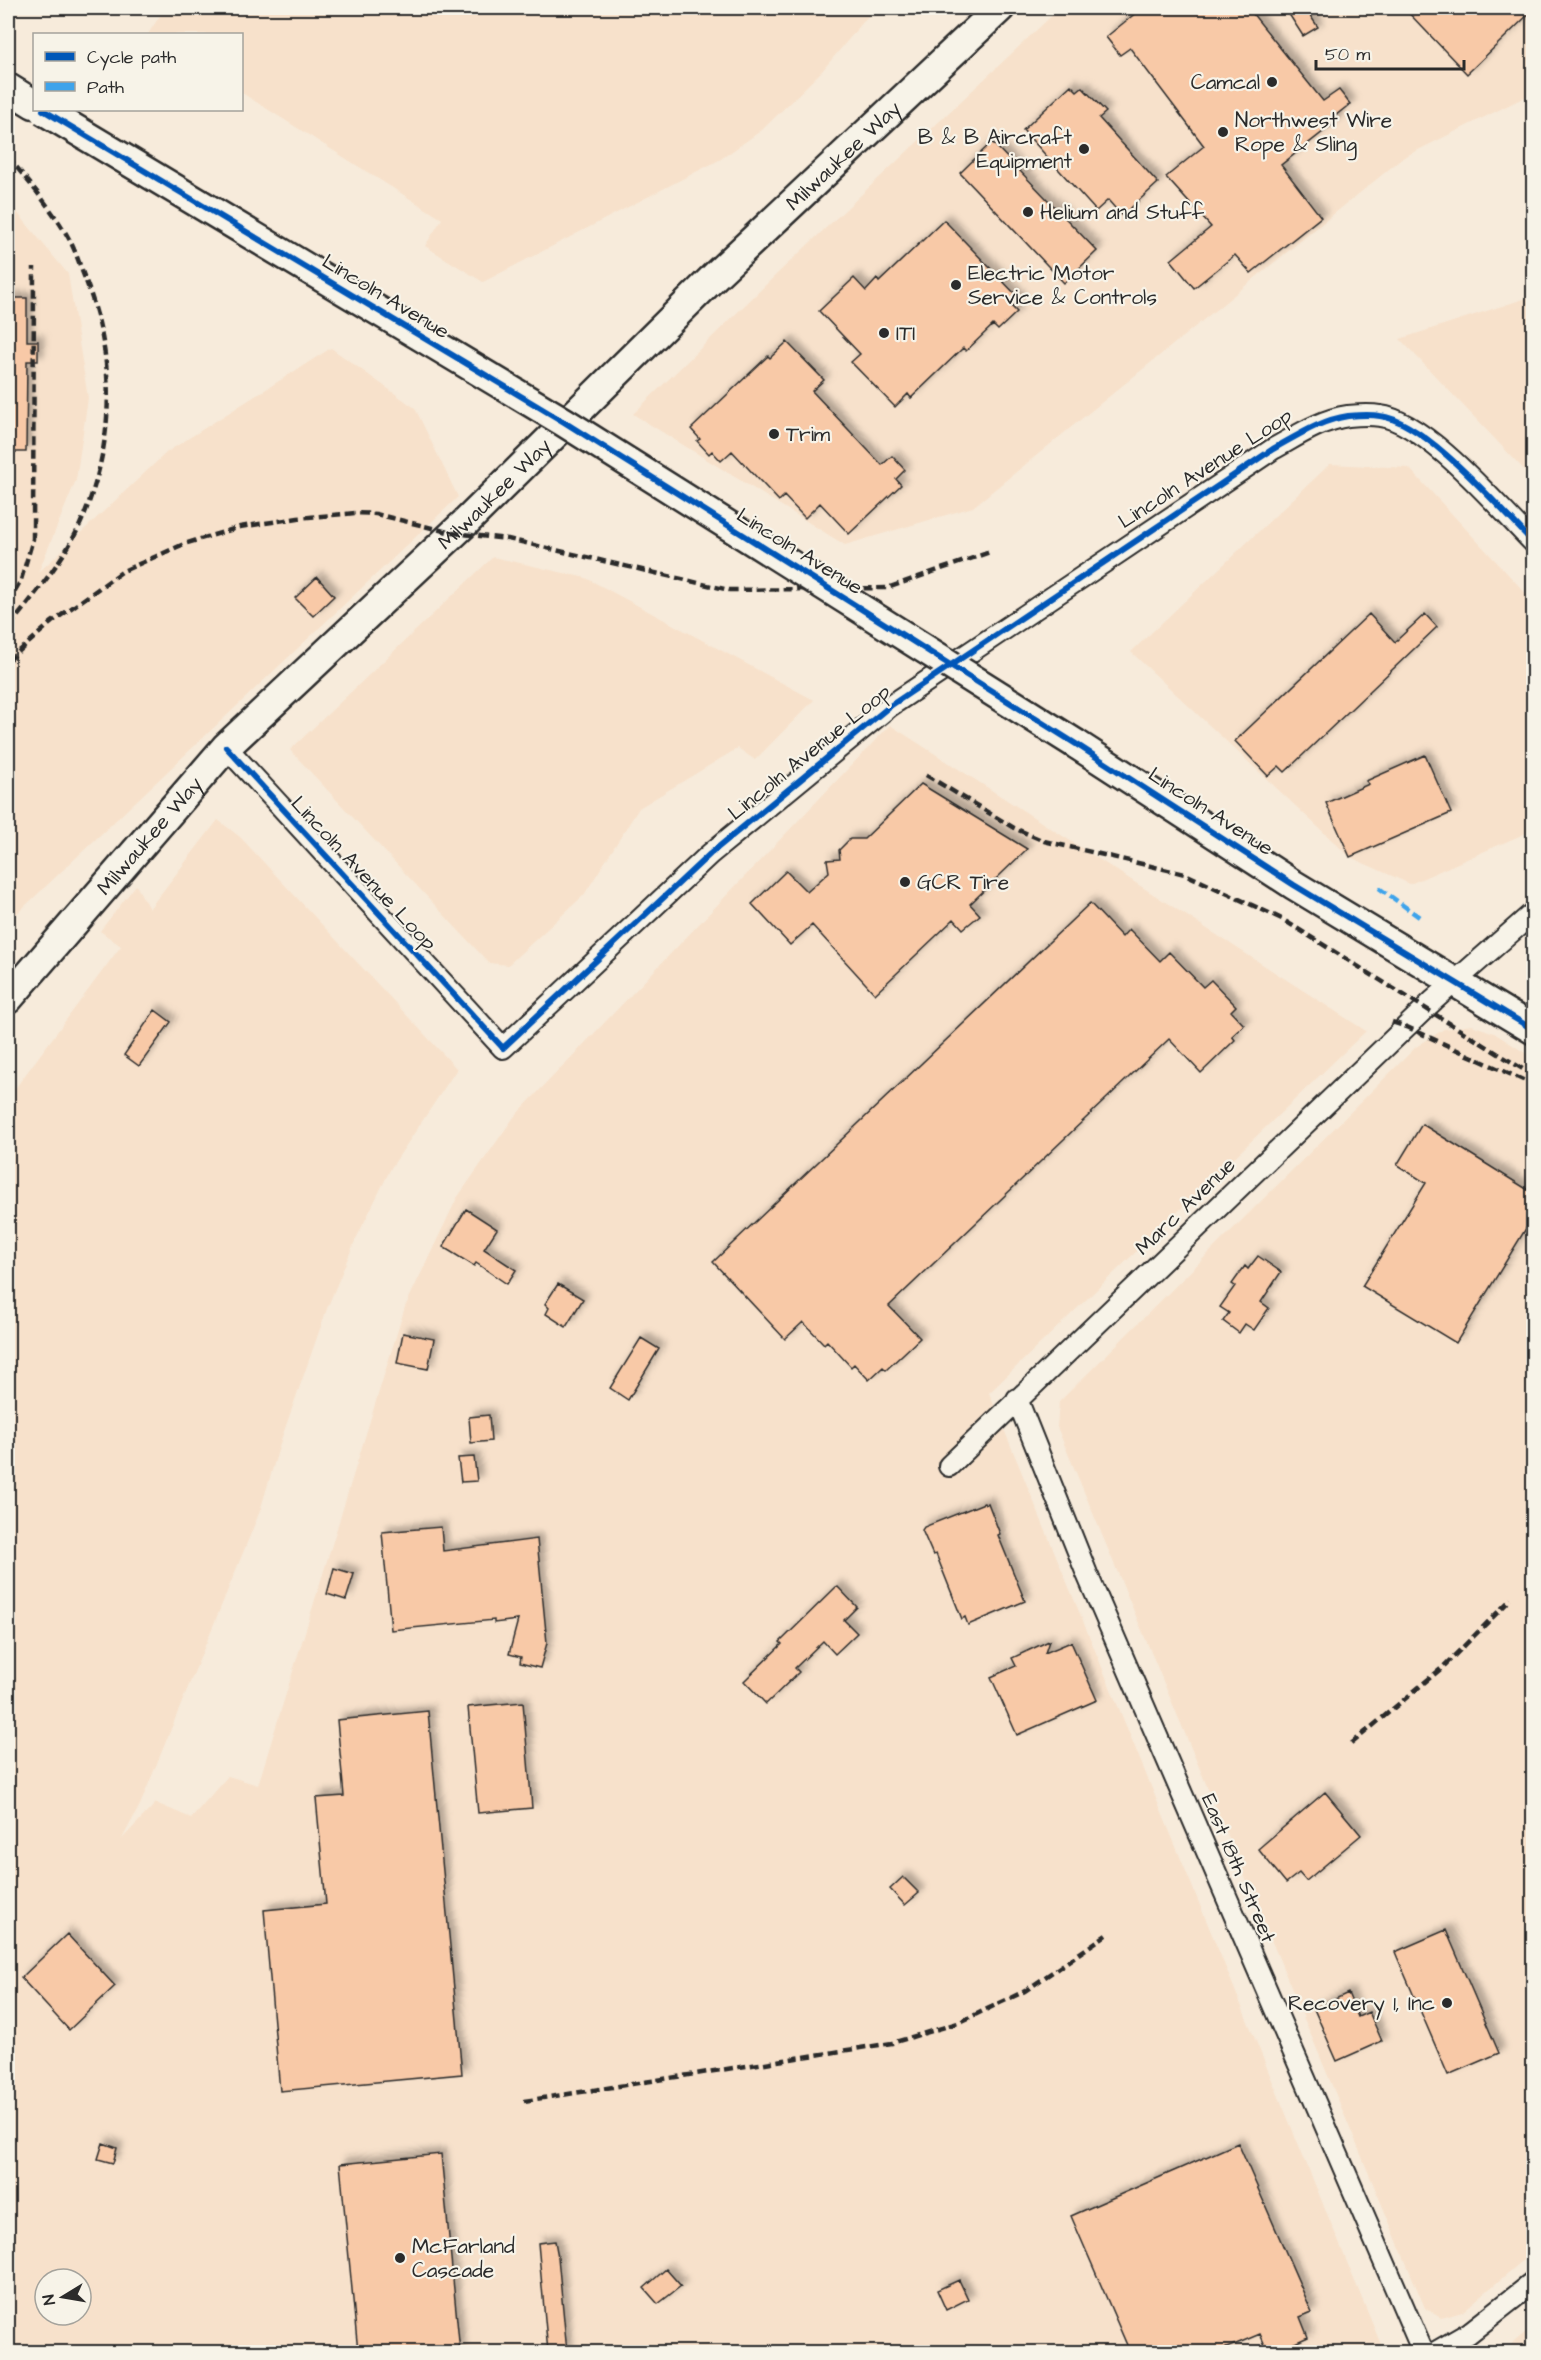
<svg xmlns="http://www.w3.org/2000/svg" width="1541" height="2360" viewBox="0 0 1541 2360" font-family="'Architects Daughter',sans-serif">
<style>
.built{fill:#f7e1cb;fill-rule:evenodd}
.building{fill:#f8c9a7;stroke:#2b2b2b;stroke-width:1.5;filter:url(#shadow)}
.lines{fill:none;stroke-linecap:round;stroke-linejoin:round}
.street-casing{stroke:#2b2b2b;stroke-width:24}
.secondary-casing{stroke:#2b2b2b;stroke-width:33}
.street{stroke:#f7f3e8;stroke-width:20}
.secondary{stroke:#f7f3e8;stroke-width:28}
.rail{stroke:#2b2b2b;stroke-width:4.5;stroke-dasharray:9 4.5;stroke-linecap:butt}
.secondary-bridge-casing{stroke:#2b2b2b;stroke-width:33;stroke-linecap:butt}
.secondary-bridge{stroke:#f7f3e8;stroke-width:28}
.quiet{stroke:#3ea3eb;stroke-width:4.5;stroke-dasharray:9 4.5;stroke-linecap:butt}
.cycleway-casing{stroke:#f7f3e8;stroke-width:10}
.cycleway{stroke:#0057b8;stroke-width:6}
.poi-dot{fill:#2b2b2b;stroke:#f7f3e8;stroke-width:2}
.labels{text-anchor:middle;stroke-width:4.5;stroke-linejoin:round;paint-order:stroke}
.poi-label{font-size:21px;fill:#2b2b2b;stroke:#f7f3e8;text-anchor:start}
.street-label{font-size:21px;fill:#2b2b2b;stroke:#f7f3e8}
</style>
<defs>
<filter id="shadow"><feDropShadow dx="5.5" dy="-5.5" stdDeviation="3" flood-color="#0004"/></filter>
</defs>
<rect width="100%" height="100%" fill="#f7ebdb"/>
<filter id="ink" filterUnits="userSpaceOnUse"><feTurbulence type="fractalNoise" baseFrequency=".0167" numOctaves="2"/><feDisplacementMap in="SourceGraphic" scale="12" xChannelSelector="R" yChannelSelector="G"/><feConvolveMatrix kernelMatrix="1 2 1 2 8 2 1 2 1" color-interpolation-filters="sRGB"/></filter>
<g filter="url(#ink)">
<path class="built" d="M165 8H875L822 71 762 130 721 159 483 282 425 246 442 219 242 93V34H148Z
M1060 8H1533V93L1404 157 973 507 845 545 633 414 780 271Z
M8 205 16 211 68 274 88 398 76 480 38 573 167 452 331 348 415 408 458 497 8 922Z
M1533 296H1534L1533 479 1400 339Z
M1330 464 1409 468 1533 601V830L1410 884 1350 857 1131 652Z
M493 557 586 578 814 700 755 760 738 748 639 808 584 895 508 965 489 963 290 750Z
M890 725 1366 1031 989 1393 1384 2352H8V1098L121 946 100 931 136 885 149 909 218 820 240 837 457 1069 391 1168 355 1241 328 1306 282 1437 260 1511 140 1805 122 1839 156 1803 191 1818 228 1776 258 1785 405 1307 457 1198 514 1117ZM45 2279H81V2315H45Z
M1472 1025 1494 1033 1533 1058V2252L1462 2312 1442 2318 1425 2308 1057 1427 1059 1402 1416 1047 1444 1029Z
M1533 2326V2352H1502Z"/>
<path class="building" d="M1142 8H1248L1323 101 1339 90 1350 104 1335 116 1338 120 1281 165 1321 217 1251 273 1235 255 1194 288 1171 260 1211 227 1166 177 1204 146 1130 48 1120 55 1106 37Z
M1285 8H1305L1318 27 1303 36Z
M1404 8H1533V10L1467 74Z
M1071 85 1077 91 1082 87 1106 112 1099 118 1158 183 1122 216 1108 200 1096 211 1023 130Z
M992 142 1097 251 1064 283 960 173Z
M944 220 1020 299 1012 307 1017 312 998 330 993 325 966 351 963 348 911 398 908 394 895 407 851 362 860 354 819 311 854 278 866 291 877 279 879 282Z
M8 298H27V341H38V361H27L26 452H8Z
M787 342 824 380 812 391 882 465 892 456 905 470 896 479 901 485 849 534 820 503 805 518 784 496 779 501 732 451 721 461 712 451 709 454 697 441 700 439 691 429 768 356 770 358Z
M317 577 334 596 313 616 295 598Z
M1369 614 1395 642 1425 614 1437 627 1285 772 1279 766 1268 776 1235 741Z
M1425 755 1451 813 1350 857 1326 803 1369 784 1366 781Z
M921 784 1027 849 970 904 980 915 963 929 954 919 875 994 812 925 790 945 752 904 786 871 807 892 829 872 827 860 840 859 839 850 850 839H864Z
M1090 903 1122 937 1129 929 1160 961 1169 952 1203 987 1211 980 1236 1006 1231 1011 1244 1025 1232 1036 1235 1040 1201 1073 1169 1039 889 1306 920 1338 886 1370 883 1367 869 1380 854 1364 851 1367 827 1341 824 1344 803 1322 785 1339 713 1262Z
M155 1010 171 1022 139 1066 124 1055Z
M1422 1124 1533 1193V1217L1456 1343 1362 1286 1426 1183 1397 1165Z
M466 1209 497 1229 484 1249 516 1270 507 1284 476 1263 474 1266 443 1247Z
M1258 1256 1281 1272 1261 1302 1269 1308 1254 1330 1245 1324 1239 1333 1223 1321 1229 1313 1220 1307 1235 1286 1232 1284 1245 1266 1248 1269Z
M558 1284 583 1299 566 1327 546 1314 549 1308 545 1304Z
M403 1333 434 1339 428 1369 397 1363Z
M641 1338 659 1349 628 1400 610 1388Z
M489 1415 491 1441 471 1443 469 1417Z
M474 1457 477 1481 461 1482 458 1458Z
M984 1503 985 1505 988 1503 1000 1534 998 1535 1025 1601 968 1625 965 1617 962 1619 936 1554 933 1555 922 1530 924 1527Z
M441 1527 443 1551 537 1539 547 1643 540 1668 520 1663 521 1657 509 1654 518 1620 494 1623V1620L391 1630 382 1532Z
M334 1568 354 1574 346 1600 327 1594Z
M837 1586 857 1607 844 1620 857 1633 835 1654 823 1641 795 1668 799 1672 766 1704 744 1681 782 1644 780 1642Z
M1049 1641 1045 1653 1071 1642 1097 1700 1017 1735 991 1677 1016 1666 1012 1658Z
M523 1702 532 1808 478 1813 468 1707Z
M428 1711 462 2074 280 2091 264 1910 326 1904 316 1798 344 1796 337 1720Z
M1325 1792 1361 1835 1306 1881 1299 1873 1286 1883 1258 1849Z
M903 1877 919 1893 905 1905 890 1889Z
M1446 1930 1499 2053 1448 2075 1395 1952Z
M67 1934 115 1986 69 2030 21 1978Z
M1348 1993 1358 2017 1369 2012 1382 2041 1337 2061 1314 2009Z
M103 2143 117 2148 113 2163 98 2159Z
M1238 2143 1312 2312 1300 2317 1308 2337 1290 2345 1292 2349 1283 2352H1268L1260 2334 1217 2352H1130L1071 2216Z
M441 2154 460 2352H358L340 2164Z
M555 2241 558 2257 567 2352H548L538 2243Z
M666 2269 681 2286 658 2304 644 2288Z
M959 2280 968 2299 946 2310 937 2290Z"/>
<g class="lines">
<defs>
<path id="street" d="M226 747 503 1048 710 854 890 706 1273 449C1297 436 1320 420 1348 416 1358 415 1370 414 1380 416 1426 421 1500 509 1534 543
M1017 1399 1087 1574 1423 2352
M949 1466 1434 1000 1534 912
M1436 2352 1469 2333 1534 2282"/>
<g id="secondary">
<path d="M8 88 34 104"/>
<path d="M1076 744 1294 885 1534 1030"/>
<path id="s1" d="M8 999 226 747 466 522 717 274 1000 8"/>
</g>
</defs>
<use href="#street" class="street-casing"/>
<use href="#secondary" class="secondary-casing"/>
<use href="#street" class="street"/>
<use href="#secondary" class="secondary"/>
<path class="rail" d="M8 157C29 182 52 209 68 237 75 249 79 263 84 276 116 356 116 440 82 520 67 556 34 595 10 626
M8 603 21 580 33 539 34 267
M8 661 52 622 123 571 184 544 240 527 298 518 356 513 376 514 452 533 508 539 729 590 887 588 990 552
M926 775 1014 828 1044 841 1185 874 1282 919 1534 1076
M1392 1022 1407 1027 1534 1085
M1351 1744 1443 1667 1511 1599
M524 2101 892 2043 958 2023 1025 1991 1106 1935"/>
<defs>
<path id="secondary-bridge" d="M43 110 564 422 1076 744"/>
</defs>
<use href="#secondary-bridge" class="secondary-bridge-casing"/>
<use href="#secondary-bridge" class="secondary-bridge"/>
<path class="quiet" d="M1379 888 1422 919"/>
<defs>
<path id="cycleway" d="M43 110 564 422 1076 744 1294 885 1534 1030
M226 747 503 1048 710 854 890 706 1273 449C1297 436 1320 420 1348 416 1358 415 1370 414 1380 416 1426 421 1500 509 1534 543"/>
</defs>
<use href="#cycleway" class="cycleway-casing"/>
<use href="#cycleway" class="cycleway"/>
</g>
</g>
<g class="poi-dot">
<circle cx="1272" cy="82" r="6"/>
<circle cx="1223" cy="132" r="6"/>
<circle cx="1084" cy="149" r="6"/>
<circle cx="1028" cy="212" r="6"/>
<circle cx="956" cy="285" r="6"/>
<circle cx="884" cy="333" r="6"/>
<circle cx="774" cy="434" r="6"/>
<circle cx="905" cy="882" r="6"/>
<circle cx="1447" cy="2003" r="6"/>
<circle cx="400" cy="2258" r="6"/>
</g>
<g class="labels">
<g class="poi-label">
<text x="1260" y="89" text-anchor="end">Camcal</text>
<text x="1235" y="127">Northwest Wire<tspan x="1235" dy="24">Rope &amp; Sling</tspan></text>
<text x="1072" y="144" text-anchor="end">B &amp; B Aircraft<tspan x="1072" dy="24">Equipment</tspan></text>
<text x="1040" y="219">Helium and Stuff</text>
<text x="968" y="280">Electric Motor<tspan x="968" dy="24">Service &amp; Controls</tspan></text>
<text x="896" y="340">ITI</text>
<text x="786" y="441">Trim</text>
<text x="917" y="889">GCR Tire</text>
<text x="1435" y="2010" text-anchor="end">Recovery 1, Inc</text>
<text x="412" y="2253">McFarland<tspan x="412" dy="24">Cascade</tspan></text>
</g>
<g class="street-label">
<text dy="7" stroke="none"><textPath href="#s1" startOffset="1188">Milwaukee Way</textPath></text>
<text transform="translate(386 296) rotate(31)" y="7">Lincoln Avenue</text>
<text transform="translate(1205 468) rotate(-33)" y="7">Lincoln Avenue Loop</text>
<text dy="7" stroke="none"><textPath href="#s1" startOffset="702">Milwaukee Way</textPath></text>
<text transform="translate(800 551) rotate(32)" y="7">Lincoln Avenue</text>
<text transform="translate(809 752) rotate(-39)" y="7">Lincoln Avenue Loop</text>
<text transform="translate(1211 811) rotate(33)" y="7">Lincoln Avenue</text>
<text dy="7" stroke="none"><textPath href="#s1" startOffset="216">Milwaukee Way</textPath></text>
<text transform="translate(364 873) rotate(47)" y="7">Lincoln Avenue Loop</text>
<text transform="translate(1185 1206) rotate(-44)" y="7">Marc Avenue</text>
<text transform="translate(1239 1868) rotate(67)" y="7">East 18th Street</text>
</g>
</g>
<rect width="1541" height="2360" fill="none" stroke="#f7f3e8" stroke-width="30"/>
<rect x="15" y="15" width="1511" height="2330" fill="none" stroke="#2b2b2b" stroke-width="2" filter="url(#ink)"/>
<rect x="33" y="33" width="210" height="78" fill="#f7f3e8" stroke="#a5a39c" stroke-width="1.5"/>
<rect x="45" y="52" width="30" height="9" fill="#0057b8" stroke="#a5a39c" stroke-width="1.5"/>
<text x="87" y="63" font-size="18" fill="#2b2b2b">Cycle path</text>
<rect x="45" y="82" width="30" height="9" fill="#3ea3eb" stroke="#a5a39c" stroke-width="1.5"/>
<text x="87" y="93" font-size="18" fill="#2b2b2b">Path</text>
<g transform="translate(63 2297) rotate(259)"><circle r="28" fill="#f7f3e8" stroke="#a5a39c" stroke-width="1.5"/>
<path d="M0-4.5L10 22L0 15L-10 22Z" fill="#2b2b2b"/>
<text y="-9" font-size="16" font-weight="bold" text-anchor="middle" fill="#2b2b2b">N</text>
</g>
<path d="M1316 60v9h148v-9" fill="none" stroke="#2b2b2b" stroke-width="3"/>
<text x="1325" y="60" font-size="18" fill="#2b2b2b" stroke="#f7f3e8" stroke-width="4.5" paint-order="stroke">50 m</text>
</svg>
